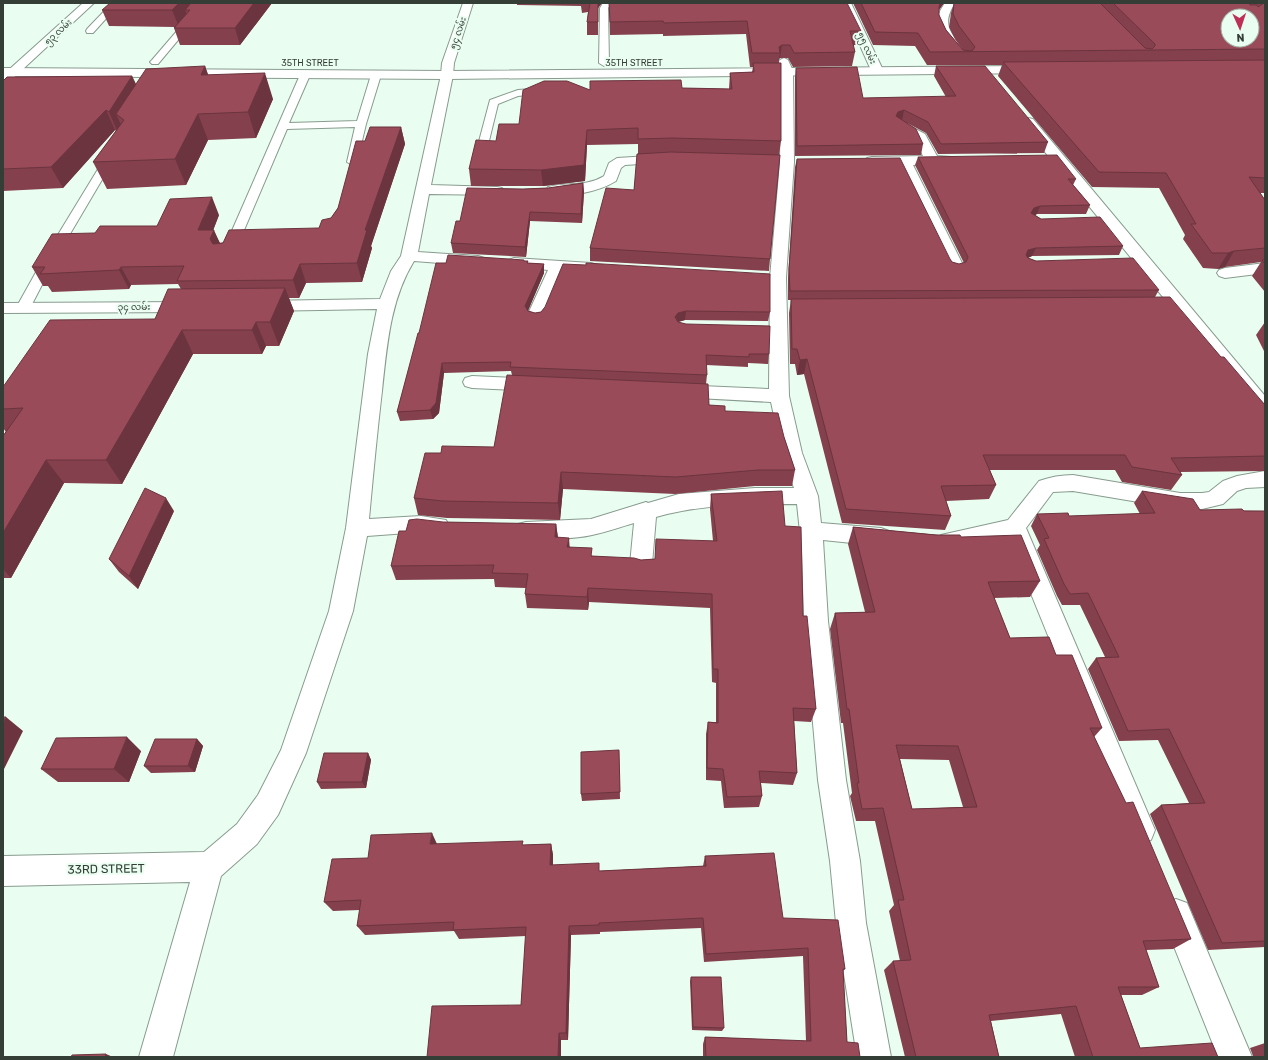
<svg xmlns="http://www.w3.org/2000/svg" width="1268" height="1060" viewBox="0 0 1268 1060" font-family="Rubik,'Noto Sans Myanmar',sans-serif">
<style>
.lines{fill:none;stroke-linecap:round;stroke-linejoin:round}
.lane-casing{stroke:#889b8f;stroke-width:2}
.street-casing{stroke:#889b8f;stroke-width:2}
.secondary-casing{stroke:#889b8f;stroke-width:2}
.primary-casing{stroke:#889b8f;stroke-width:2}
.lane{fill:#fff;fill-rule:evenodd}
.street{fill:#fff;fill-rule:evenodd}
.secondary{fill:#fff;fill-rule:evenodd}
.primary{fill:#fff;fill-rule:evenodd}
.wall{fill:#84404d;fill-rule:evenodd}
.shaded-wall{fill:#6b343e}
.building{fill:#994b59;stroke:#6b343e;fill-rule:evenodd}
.labels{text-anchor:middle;stroke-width:4;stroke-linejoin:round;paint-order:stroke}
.far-street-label{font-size:9px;fill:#353d37;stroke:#e9fef0}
.near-street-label{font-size:12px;fill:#353d37;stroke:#e9fef0}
</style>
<rect width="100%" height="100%" fill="#e9fef0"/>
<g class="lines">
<defs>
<path id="lane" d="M112 3H120L93 33H87L86 31 87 29Z
M201 3H209L158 64H152L150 62 152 60Z
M603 3H611L608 8 609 63 604 66 599 63 600 8Z
M305 72 310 75 289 123 357 121 371 75 376 72 381 75 366 124 357 162 352 165 347 162 355 127 287 129 236 249 234 252H226L224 249 300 75Z
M545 88 550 91 548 93 518 96 498 104 487 149 486 151H478L477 149 490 100 518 90Z
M111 153 116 156 57 256 30 308 28 311H18L16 308 45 256 106 156Z"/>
<path id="street" d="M83 3H94L7 84 3 85V75Z
M463 3H473L454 63 453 75 431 185 497 187 502 188 504 191 502 194 497 195 429 194 418 252 478 256 484 258 486 261 484 264 478 266 414 261C390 300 387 346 382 391 377 433 373 476 369 519L421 516 446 520 449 526 446 532 438 534 421 532 367 536 353 611 306 753 278 815 257 844 221 876 173 1057H139L190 882 3 886V856L204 852 237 824 258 795 281 750 329 611 346 528 368 354 377 309 262 311 256 310 253 306 256 302 262 301 380 299 391 271 401 256 441 75 442 63Z
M945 3H955C943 22 948 29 960 46L958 48H950C937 30 931 23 945 3Z
M784 58 788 60 793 71 794 162 786 278 789 396 802 453 818 496 821 523 881 528 889 531 892 537 889 543 881 546 823 540 828 621 846 780 860 861 866 923 891 1057H857L836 923 830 861 818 780 804 621 802 551 797 504C750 504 701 504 656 517L652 564 649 570 641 573 633 570 630 564 634 523C620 527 606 532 592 535 576 539 533 541 518 536L515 530 518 524 526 522 591 519 646 502 648 503 679 494 755 488H794L782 453 771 402 678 397 671 395 669 391 671 387 678 385 769 389 770 278 780 162 781 71 778 62 780 60Z
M1028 118 1033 119 1265 396V416L1258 414 1023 125 1021 122 1023 119Z
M902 122 925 134 937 156 951 157 953 160 951 163 946 164 913 165 964 267 962 270 956 272 950 270 948 267 899 165 867 164 865 161 867 158 872 157 923 156 915 139 895 126 897 123Z
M666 155 671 156 673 159 671 162 625 165 621 168 616 181C598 192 569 198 548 193L546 190 548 187C567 182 586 187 604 176L609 163 617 158Z
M514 258 591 263 597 265 599 268 597 271 591 273 564 271 545 316 542 320 536 321 530 320 527 316 548 270 508 266 506 263 508 260Z
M1265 263V273L1225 278 1219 276 1217 273 1219 270 1225 268Z
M190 302 196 303 199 307 196 311 190 312 3 313V303Z
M472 376 536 379 543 381 545 385 543 389 536 391 472 388 465 386 463 382 465 378Z
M1265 471V487L1246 488 1237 491 1223 504 1202 509H1180L1073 491 1053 492 1026 528 1155 830 1151 840 1141 844 1131 840 1008 537C988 542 961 554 941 547L938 541 941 535 1008 520 1039 481C1050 477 1061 475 1073 475L1180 493H1202L1209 492 1223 481 1237 476Z
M1176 899 1187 903 1252 1057H1218L1161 914 1165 903Z"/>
<path id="secondary" d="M841 3H851L883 70 881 73H873L871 70Z"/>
<path id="primary" d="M1030 66 1034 67 1036 70 1034 73 447 79 3 76V68L447 71Z"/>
</defs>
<use href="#lane" class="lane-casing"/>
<use href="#street" class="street-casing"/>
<use href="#secondary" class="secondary-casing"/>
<use href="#primary" class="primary-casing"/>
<use href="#lane" class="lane"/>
<use href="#street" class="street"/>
<use href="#secondary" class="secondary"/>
<use href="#primary" class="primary"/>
</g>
<path class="wall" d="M272 3 240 45H180L174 28 175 27 109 26 102 10Z
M517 3H602L598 8V35H587V22L588 12 582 13 581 6 517 5Z
M609 3 861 31 858 45H853L855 52 852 66 793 67 788 58H780L779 59 781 141 779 155 770 259 769 271 590 261V248L634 190 638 154V144L587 145 585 181 543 186H471L469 169 496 141 519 124 590 90 682 88 729 89 730 73 752 72 753 67H750L746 34 663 36V34L610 35Z
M853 3H944L939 10V15L946 30 963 50 955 39 949 27 951 13 954 3H1265V193H1260L1265 200V292L1252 276 1261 262 1225 267 1218 269 1203 268 1183 239 1185 235 1159 188 1092 187 998 76 1002 65H927L915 46 873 45Z
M205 66 208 75 273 99 256 138 208 140 186 185 107 189 93 162 116 131 115 130 63 188 3 191V81L132 76 136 84Z
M936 66 1048 142 1044 153 938 154 926 133 907 123 923 144 921 155 795 156V78L796 68 863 98 946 97 934 76Z
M401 127 405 144 371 246 372 248 362 282 306 283 299 298H289L294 311 279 346H266L262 354H193L122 484 64 483 11 578H3V436L6 432 3 428V387L155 319 181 289 178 284 131 285 129 289 52 292 48 286H43L32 267 95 233 157 226 219 215 213 230 220 243 319 228 331 218 338 208 365 141Z
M918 157 1076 179 1073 185 1090 205 1086 214H1037L1035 215 1041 219 1123 246 1119 255 1032 256 1028 258 1036 261 1159 290 1155 297 1221 357 1265 405V471L1180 472 1182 475 1171 490 1122 482 1115 470H990L996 485 989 499 946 501 951 516 945 530 842 523 804 374 797 375 795 364H790L789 313 791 300H788V278L795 167 797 159 950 259 952 262 959 264 964 263 915 165Z
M583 183 584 192 582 223 530 221 526 257 453 253 451 243 523 189 548 188Z
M524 261H528V263L544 264V273L528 311 535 313 541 312 545 307 770 312 768 321 685 320 678 322 769 354 768 364 748 363V367L706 365 707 375 706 384 709 405 725 411 784 437 795 470 792 486H755L675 494 563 489 560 520 447 518 418 515 414 498 441 453 494 447 512 375 511 371 444 373 439 413 433 419 400 421 397 412 419 333 446 263Z
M1265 322V353L1256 335Z
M1142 491 1200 510 1265 511V947L1208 950 1150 814 1161 805 1189 803 1158 740 1119 741 1088 669 1096 658 1105 657 1080 605H1062L1057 596 1037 550 1040 545 1031 526 1037 514 1069 516 1140 514 1134 503Z
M711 494 785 526 803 616 816 709 811 722 794 721 797 773 793 785 761 783 762 796 759 807 724 808 721 781 706 780V734L708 722H716V683L712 682 710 608 589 602 588 610 527 608 525 594 526 588 495 587 494 579 396 580 391 566 406 531 443 522 556 524 558 537 570 547 593 556 641 560 655 559 713 541 710 509Z
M174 511 138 589 119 572 109 559Z
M853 527 961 537 1040 581 1030 597 994 598 1010 638 1056 655 1102 728 1094 737 1191 939 1173 949 1146 950 1159 987 1142 995H1121L1140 1048 1218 1057H1075L1061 1014 991 1021 999 1057H905L884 970 893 961H900L889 911 894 905 875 821H856L850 796 852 793 843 723H841L830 629 835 613 865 612 848 544ZM900 759 949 760 963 807 912 809Z
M197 739 203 746 195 772 151 773 144 766Z
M619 750 620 799 582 801 581 794Z
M141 751 129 782H58L41 769Z
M368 753 371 760 366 788 321 789 317 782Z
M437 844 524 845 551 844 553 855V865L599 871 703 866 705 856 783 918 845 969 843 971 847 1042 860 1057H703V1044L705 1037 806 1041 803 956 704 962 701 928 600 932V934L571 935 568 1040H561V1057H427L521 1005 526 936 459 939 454 931 365 935 357 926 360 910 333 911 324 902 368 858Z
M691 977 724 1028 722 1031 692 1030 690 981Z
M1265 1043V1057H1253V1056L1250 1048Z"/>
<path class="shaded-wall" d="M179 3H199L185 10 188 16 179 27 172 10Z
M254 3H272L240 45 235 28Z
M598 3H602L598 8V35Z
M940 3H944L938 11Z
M782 45 780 58 779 59 780 53 779 47Z
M205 66 214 91 201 75Z
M265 73 273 99 256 138 248 112Z
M132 76 141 96 116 114 122 127 118 133 109 112Z
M106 110 115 130 63 188 51 167Z
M904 110 902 121 896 116 898 112Z
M198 114 208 140 186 185 175 159Z
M401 127 405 144 371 246 372 248 362 282 357 263 365 230Z
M587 130V145L585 181 543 186 541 170Z
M583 183 584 192 582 223 581 214Z
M212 197 219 215 206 249 198 230Z
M1040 206 1037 214 1031 217V213L1034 208Z
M530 212V221L526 257 525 247Z
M214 230 222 248 218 257 210 239Z
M1036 248 1032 256 1025 259 1028 250Z
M1234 251 1225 267 1218 269 1228 253Z
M300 264 306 283 299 298 293 280Z
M544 264V273L526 315 525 306Z
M121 267 131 285 129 289 119 270Z
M285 288 294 311 279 346 270 322Z
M686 311 685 320 678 322 675 317 678 313Z
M256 322 266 346 262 354 252 330Z
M182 330 193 354 122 484 106 460Z
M807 359 804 374 797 375 800 360Z
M442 363 444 373 439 413 433 419 430 410Z
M46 460 64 483 11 578 3 569V533Z
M561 472 563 489 560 520 558 503Z
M166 498 174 511 138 589 129 576Z
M556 524 558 539 555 537Z
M569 538 570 552 567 547Z
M588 588 589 602 588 610 587 597Z
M6 717 23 731 3 771V723Z
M127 737 141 751 129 782 114 769Z
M197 739 203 746 195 772 188 766Z
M368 753 371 760 366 788 362 782Z
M432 833 437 844H430Z
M551 844 553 855V876L550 865Z
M569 926 571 935 568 1040 566 1033Z
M559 1033 561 1040V1057H558Z
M106 1054 113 1057H105Z"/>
<path class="building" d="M110 3H179L172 10H102Z
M191 3H254L235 28H174L190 10H185Z
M590 3H598V22H587Z
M609 3H847L861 31H850L855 52 794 53 790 45H782L779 47 780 53H752L747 21 664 23 663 21 610 22Z
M861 3H940L939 7V15L946 30 963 50 972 51 975 47 959 26 953 14 954 3H1100L1145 48 1152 49 1155 46V44L1113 3H1249L1250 5H1257L1258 7 1264 3H1265V49L930 52 918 33 875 32ZM1228 16H1252V40H1228Z
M1265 60V178L1249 177 1265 200V248L1234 251 1228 253H1212L1191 224H1196L1166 173 1099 172 1003 62Z
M753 63H781V141L672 138 638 139V128L587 130 584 165 541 170 469 169 476 140 496 141 499 124H519L523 90 544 81H567L590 90V81L681 80 682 88 732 89 730 73 754 72Z
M205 66 201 75 265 73 248 112 198 114 175 159 93 162 124 120 116 114 146 69Z
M936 66H985L1048 142 941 144 928 122 904 110 898 112 896 116 916 129 923 144 797 146 796 68 857 67 863 98 956 96Z
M132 76 109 112 106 110 51 167 3 169V81L7 77Z
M370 127H401L365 230H367L357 263 300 264 293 280 177 281 184 266 121 267 119 270 40 274 45 267H32L52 234 95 233 100 226H157L170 199 212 197 198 230H214L210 239 213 244 223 243 229 230 319 228 322 220 331 218 338 208 356 141H365Z
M671 152 780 155 770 259 590 248 606 188 634 190 637 154Z
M1057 155 1076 179H1068L1090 205 1040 206 1034 208 1031 213 1041 219 1100 217 1123 246 1036 248 1028 250 1026 255 1028 258 1036 261 1133 258 1159 290 790 291 789 269 797 159 900 158 950 259 952 262 959 264 966 262 968 257 918 157Z
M583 183 581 214 530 212 525 247 451 243 456 221H460L467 188 523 189 548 188Z
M448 255 524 260V261H528L527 263 544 264 525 306 528 311 535 313 541 312 545 307 563 264 586 265V263L770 274V312L686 311 678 313 675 317 678 322 686 324 770 326 769 354H749V357L706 355 707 375 510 367 511 362 442 363 436 403 430 410 397 412 418 333H419L436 263H446Z
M1262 260H1265V264Z
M285 288 270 322H256L252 330H182L106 460H46L3 533V436L23 408 3 409V387L50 320 155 319 168 289Z
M1170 297 1221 357H1224L1265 405V456L1171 458 1182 475 1132 467 1125 455H983L996 485 941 486 951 516 846 509 807 359 800 360 797 349H792L791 299Z
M507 375 708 384 709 405 725 406V411L778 413 784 437 795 470H758L676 477 561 472 558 503 443 501 414 498 425 453H441L442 446 494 447Z
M145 488 166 498 129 576 109 559Z
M782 491 785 526 801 527 803 616H807L816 709 793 708 797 773 759 771 762 796 727 797 723 769 707 768 708 722 718 723V669H713L712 594 588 588 587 597 525 594 528 574 492 573 494 565 391 566 399 531H406L409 520 417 519 443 522 556 524 555 537 569 538 567 547 592 548 591 556 634 558 641 560 655 559 656 539 717 541 711 494Z
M1142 491 1193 499 1200 510 1242 509 1244 511H1265V941L1222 943 1161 805 1205 803 1169 729 1128 731 1096 658 1119 657 1088 593 1070 594 1064 584 1044 539 1049 538 1037 514 1068 513 1069 516 1155 513Z
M853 527 936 535H960L961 537 1021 535 1040 581 988 582 1010 638 1049 637 1056 655H1072L1102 728H1090L1126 803 1133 802 1191 939 1143 941 1159 987H1118L1140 1048 1212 1043 1218 1057H1093L1076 1006 989 1015 999 1057H916L893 961 911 960 898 900H904L883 808 862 809 857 783H859L849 709H847L835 613 875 612ZM896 745 958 746 977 807 912 809Z
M3 717H6L3 723Z
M127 737 114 769H41L56 738Z
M155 739H197L188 766H144Z
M619 750 620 792 581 794V752Z
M324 753H368L362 782H317Z
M432 833 430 844 523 841 522 845 551 844 550 865 599 863V871L706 866 705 856 774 853 783 918 838 920 845 969H843L847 1042 858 1043 860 1057H706L705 1037 811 1041 808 948 706 954 703 918 599 923V925L569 926 566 1033H559L558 1057H427L432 1006 521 1005 526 927 453 930 454 922 357 926 361 900 324 902 332 859 368 858 371 835Z
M691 977H721L724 1028 693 1027Z
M106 1054 105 1057H71L72 1055Z"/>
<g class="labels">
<g class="far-street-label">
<text transform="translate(58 32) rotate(-43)" y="3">၅၃ လမ်း</text>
<text transform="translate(458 33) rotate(-71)" y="3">၅၄ လမ်း</text>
<text transform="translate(867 48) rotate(66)" y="3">၅၅ လမ်း</text>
<text x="310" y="66">35TH STREET</text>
<text x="634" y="66">35TH STREET</text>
<text transform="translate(134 307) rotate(-1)" y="3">၃၄ လမ်း</text>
</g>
<g class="near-street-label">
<text transform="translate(106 869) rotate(-1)" y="4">33RD STREET</text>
</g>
</g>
<rect width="1268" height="1060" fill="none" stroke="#353d37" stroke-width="8"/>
<g transform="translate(1240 28) rotate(177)"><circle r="19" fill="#e9fef0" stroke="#a1b1a6"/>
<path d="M0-3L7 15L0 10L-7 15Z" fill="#bf3057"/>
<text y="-6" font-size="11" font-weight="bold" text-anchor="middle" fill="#353d37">N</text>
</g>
</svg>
